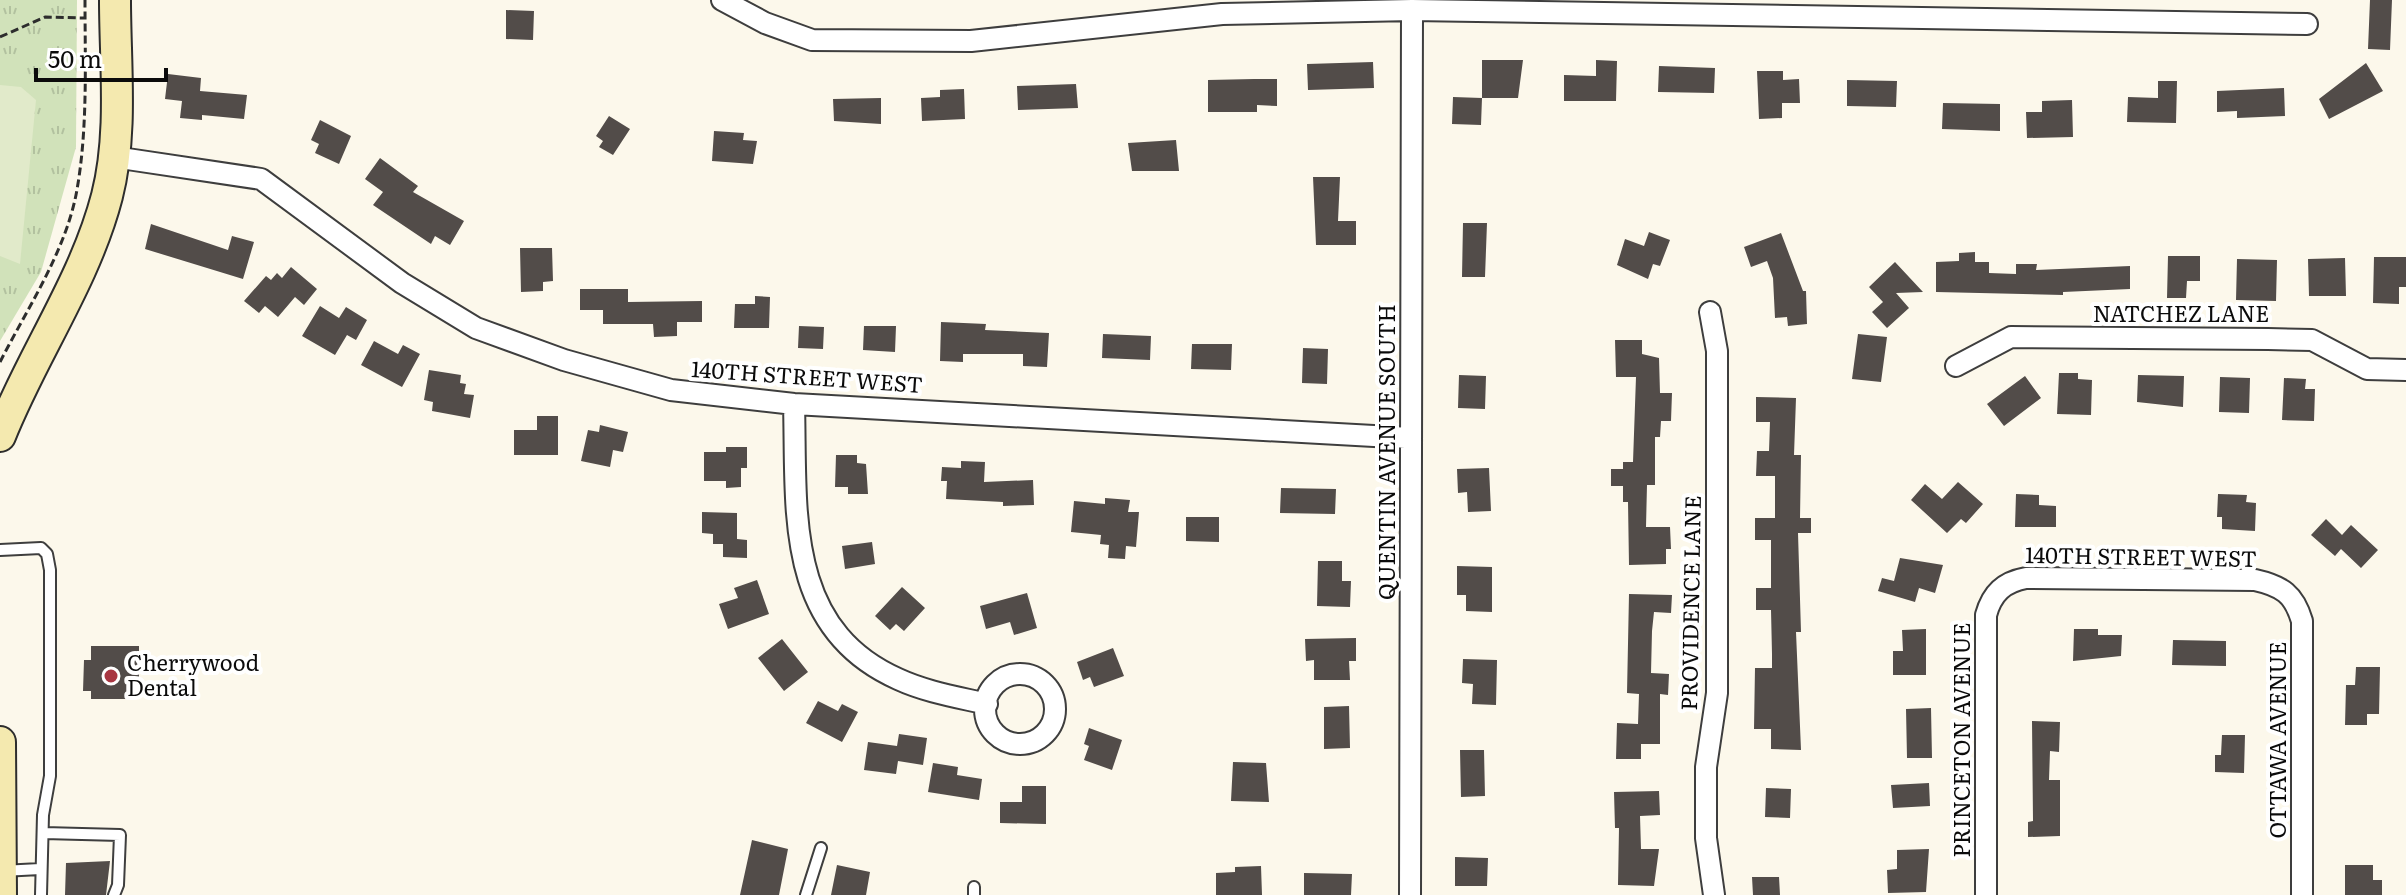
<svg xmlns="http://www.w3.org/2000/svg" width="2406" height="895" viewBox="0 0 2406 895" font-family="Literata,serif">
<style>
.grass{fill:url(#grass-tufts)}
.pitch{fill:#e1eaca}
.building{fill:#524c49}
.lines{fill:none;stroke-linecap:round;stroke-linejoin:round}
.lane-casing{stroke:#3e3e3e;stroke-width:14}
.street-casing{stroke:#3e3e3e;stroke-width:24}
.secondary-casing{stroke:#2d2d2d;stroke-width:34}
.path{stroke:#2d2d2d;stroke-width:3;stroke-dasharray:8 4;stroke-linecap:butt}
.lane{stroke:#fff;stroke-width:10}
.street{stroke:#fff;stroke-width:20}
.secondary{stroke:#f4e9af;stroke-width:30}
.poi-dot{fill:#a83641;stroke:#fff;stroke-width:3}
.labels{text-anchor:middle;stroke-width:8;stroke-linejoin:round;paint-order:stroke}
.street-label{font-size:22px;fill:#0b0b0b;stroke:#fff}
.poi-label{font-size:22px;fill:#0b0b0b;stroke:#fff;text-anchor:start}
</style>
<defs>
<pattern id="grass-tufts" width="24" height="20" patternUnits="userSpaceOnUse" patternTransform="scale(2)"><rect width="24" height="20" fill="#d1e2ba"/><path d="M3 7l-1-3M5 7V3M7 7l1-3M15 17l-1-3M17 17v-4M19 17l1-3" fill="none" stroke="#b2c19f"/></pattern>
</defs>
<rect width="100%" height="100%" fill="#fcf8eb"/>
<path class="grass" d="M0 0H77L76 147 41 272 0 341Z"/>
<path class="pitch" d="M0 85 21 87 36 100 20 264 0 256Z"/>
<path class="building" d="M2370 0H2392L2390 50 2368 49Z
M506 10 534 11 533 40 506 39Z
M1482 60H1523L1518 98H1482Z
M1596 60 1617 61 1616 101H1564V75L1596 76Z
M1373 62 1374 88 1308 90 1307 64Z
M2366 63 2383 91 2329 119 2319 99Z
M1659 66 1715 68 1714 93 1658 92Z
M1757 71H1783V80L1799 79 1800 103H1782V118L1759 119Z
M168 74 201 78 200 91 247 95 244 119 202 115V120L180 118 182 101 165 99Z
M1254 79H1277V106L1257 105V112H1208V80Z
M1847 80 1897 81 1896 107 1847 106Z
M2158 81H2177L2176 123 2127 122 2128 97 2158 98Z
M1076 84 1078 108 1018 110 1017 86Z
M2284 88 2285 116 2237 118V111L2217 112V91Z
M964 89 965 119 922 121 921 98 940 97V90Z
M1453 97 1482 98 1481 125 1452 124Z
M881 98V124L834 121 833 99Z
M2072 100 2073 137 2027 138 2026 112H2042V101Z
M1943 103 2000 104V131L1942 129Z
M609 116 630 129 613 155 599 147 603 141 596 136Z
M320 120 351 136 339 164 315 153 319 144 311 140Z
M714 131 744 133 743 140 757 141 753 164 712 161Z
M1176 140 1179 171H1132L1128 143Z
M380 158 418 186 413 192 464 221 450 245 435 236 431 244 373 205 383 192 365 179Z
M1313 177H1340L1338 221H1356V245H1316Z
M1463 223H1487L1485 277H1462Z
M151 224 228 250 232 236 254 242 243 279 145 249Z
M1649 232 1670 240 1660 266 1653 264 1648 279 1617 265 1625 239 1644 246Z
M1781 233 1803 291H1806L1807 324 1788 326 1787 317 1775 318 1773 278 1767 261 1751 267 1744 247Z
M520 248H552L553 281 543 282V291L521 292Z
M1975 252V262H1989V273L2016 274V264H2037L2036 270 2130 266V289L2063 292V295L1936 292V262L1959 261V253Z
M2168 256H2200V281H2187L2186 298H2167Z
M2374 257H2406V287H2399V304L2373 303Z
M2345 258 2346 296H2309L2308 259Z
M2237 259 2277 260 2276 301 2236 300Z
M1895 262 1923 292 1896 293 1909 308 1887 328 1872 312 1883 302 1869 287Z
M291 267 317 289 304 305 295 297 278 317 265 306 259 313 244 301 266 276 271 280 277 273 282 278Z
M580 289H628V302L702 301V322H677V336L654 337 653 324H603V310H580Z
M755 296 770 297 769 328H734L735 304H755Z
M320 306 339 318 346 307 367 320 356 340 347 335 335 355 302 336Z
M941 322 986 324 985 330 1049 333 1047 367 1023 366V354H963V362L940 361Z
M799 326 824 327 823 349 798 348Z
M864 326H896L895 352 863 350Z
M1103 334 1151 336 1150 360 1102 358Z
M1858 334 1887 337 1881 382 1852 379Z
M1615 340H1642V354L1659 358 1660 393H1672L1671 421H1661L1660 437H1655V485H1647L1646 527H1670L1671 549H1666V564L1629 565 1628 502H1623V486H1611V469H1623V462H1633L1636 377H1616Z
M374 341 398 354 403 345 420 354 402 387 361 365Z
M1192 344H1232L1231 370 1191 369Z
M1303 348 1328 349 1327 384 1302 383Z
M429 370 461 375 460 383 466 384 464 394 474 395 470 418 432 411 433 402 424 400Z
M2059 373H2078V379L2092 380 2091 415 2057 414Z
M1459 375 1486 376 1485 409 1458 408Z
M2138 375 2184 376 2183 407 2137 402Z
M2025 376 2041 398 2004 426 1987 404Z
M2220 377 2250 378 2249 413 2219 412Z
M2284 378 2306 379 2305 389H2315L2314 421 2282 420Z
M1756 397 1796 398 1794 455H1801L1800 518H1811V533H1798L1801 632H1796L1801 750 1771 749V729H1754L1755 668H1772V654L1771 610H1756V588H1771V540H1755V518H1775V476H1756L1757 451H1769L1770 422H1756Z
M537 416H558V455H514V430H537Z
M600 425 628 432 623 452 613 450 610 467 581 461 588 430 599 432Z
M726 447H747V468H741V487L726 488V481H704V452H726Z
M836 455H857V463L866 464 868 494H848V487H835Z
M961 461 985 462 984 482 1033 480 1034 505 1003 506V502L946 499 947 481H941L942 467 961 468Z
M1489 468 1491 511 1468 512 1467 492 1458 493 1457 469Z
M1958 482 1983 504 1966 523 1961 519 1947 533 1911 500 1925 484 1942 499Z
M1281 488 1336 489 1335 514 1280 513Z
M2016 494 2039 495V505L2056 506V527H2015Z
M2218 494 2247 495 2246 502 2256 503 2255 531 2222 529V517H2217Z
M1105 498 1130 500 1128 512H1139L1136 547 1126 546 1125 559 1108 558 1109 545 1100 544 1101 535 1071 532 1074 501 1105 504Z
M702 512 737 513V539L747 540V558L723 557V544H713V534L702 533Z
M1186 517H1219V542L1186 541Z
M2326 519 2342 535 2351 525 2378 550 2361 568 2341 549 2335 556 2311 535Z
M872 542 875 564 845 569 842 546Z
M1900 558 1943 565 1935 593 1919 588 1915 602 1878 591 1882 578 1894 581Z
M1318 561H1342V581H1351L1350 607 1317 606Z
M1457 566 1492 567V612L1466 611V595H1457Z
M757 580 769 614 728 629 719 604 738 598 734 588Z
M902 587 925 608 904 631 896 624 890 630 875 616Z
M1027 593 1037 628 1014 635 1010 622 986 629 980 606Z
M1629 594 1672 595 1671 613 1654 612 1652 631 1651 673 1669 674 1668 695 1660 694V744H1641V759H1616L1617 723 1638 724 1639 694 1627 693Z
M1926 629V675H1893V651H1903L1902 630Z
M2074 629H2098V635H2122L2121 656 2073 661Z
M1356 638V661H1349L1350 680H1314V660L1306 661 1305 639Z
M782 639 808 672 784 691 758 658Z
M2173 640 2226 641V666L2172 665Z
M91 646H139V699H91V691H83L84 660H91Z
M1113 648 1124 676 1094 687 1090 677 1083 680 1077 662Z
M1463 659 1497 660 1496 705 1472 704 1473 684 1462 683Z
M2356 667H2380L2379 714H2367V725H2345L2346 685H2355Z
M818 701 838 711 842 704 858 712 842 742 806 723Z
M1349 706 1350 748 1324 749V707Z
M1931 708 1932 758H1907L1906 709Z
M2032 721 2060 722 2059 752 2050 751 2049 780H2060V836L2028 837V822L2033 821Z
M1089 728 1122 740 1112 770 1084 760 1089 746 1084 744Z
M899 734 927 738 923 765 898 761 896 774 864 770 868 742 897 746Z
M2222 735H2245L2244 773 2215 772V755H2221Z
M1460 750H1484L1485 796 1461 797Z
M1233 762 1266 763 1269 802 1231 801Z
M933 763 958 767 957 775 982 779 979 800 928 792Z
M1929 783 1930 806 1893 808 1891 785Z
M1022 786H1046V824L1000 823V802H1022Z
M1766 788 1791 789 1790 818 1765 817Z
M1659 791 1660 815 1640 816 1641 849H1659L1654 886 1618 885 1619 828H1615L1614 792Z
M752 840 788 849 779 895H740Z
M1929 849 1926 892 1888 893 1887 870 1897 869V850Z
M1455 857 1488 858 1487 886H1455Z
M110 861 106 895H65L66 863Z
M837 865 870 872 866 895H831Z
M2345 865H2373V880H2382V895H2345Z
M1261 866 1262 895H1216V873L1235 872V867Z
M1304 873 1352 874 1351 895H1304Z
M1752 877H1779L1780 895H1753Z"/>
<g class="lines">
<defs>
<path id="lane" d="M0 550 41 548 47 554 50 570V776L43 815 41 895
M44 833 120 835 118 885 114 895
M2 871 40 869
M806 895 821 848
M974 895V887"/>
<path id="street" d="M722 0 765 23 812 40 971 41 1222 14 1412 10 2307 24
M114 157 261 179 402 283 476 328 564 360 671 390 794 404 1410 438
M1710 312 1717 351V693L1706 767V838L1714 895
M1956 366 2011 337 2268 339 2312 340 2367 369 2406 370
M794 404C797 508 783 628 898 679 926 692 957 697 987 704
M985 709a35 35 0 1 1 70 0a35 35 0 1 1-70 0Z
M1410 895 1412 10
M1986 895V615C1992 593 2004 582 2026 578L2255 580C2282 586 2294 594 2302 621V895"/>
<path id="secondary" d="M0 436C32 355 85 281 107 196 123 134 115 63 115 0
M0 742 1 895"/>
</defs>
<use href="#lane" class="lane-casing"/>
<use href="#street" class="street-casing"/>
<use href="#secondary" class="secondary-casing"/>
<path class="path" d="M0 37 45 17 84 18
M0 362C27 309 64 254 76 195 88 132 85 64 85 0"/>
<use href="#lane" class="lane"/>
<use href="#street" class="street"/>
<use href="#secondary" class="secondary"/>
</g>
<circle class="poi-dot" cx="111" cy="676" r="8"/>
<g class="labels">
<g class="street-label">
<text x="2181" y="322">NATCHEZ LANE</text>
<text transform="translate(807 377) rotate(4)" y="8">140TH STREET WEST</text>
<text transform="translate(1387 452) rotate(-90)" y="8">QUENTIN AVENUE SOUTH</text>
<text transform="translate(2141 557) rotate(1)" y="8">140TH STREET WEST</text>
<text transform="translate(1691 603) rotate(-89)" y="8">PROVIDENCE LANE</text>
<text transform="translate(1962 740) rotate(-90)" y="8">PRINCETON AVENUE</text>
<text transform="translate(2278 740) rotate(-90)" y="8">OTTAWA AVENUE</text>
</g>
<g class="poi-label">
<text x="127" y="671">Cherrywood<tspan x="127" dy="25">Dental</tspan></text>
</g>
</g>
<path d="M36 68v12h130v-12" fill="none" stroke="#0b0b0b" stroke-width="4"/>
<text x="48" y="68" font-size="24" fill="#0b0b0b" stroke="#ffffff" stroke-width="6" paint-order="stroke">50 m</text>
</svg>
